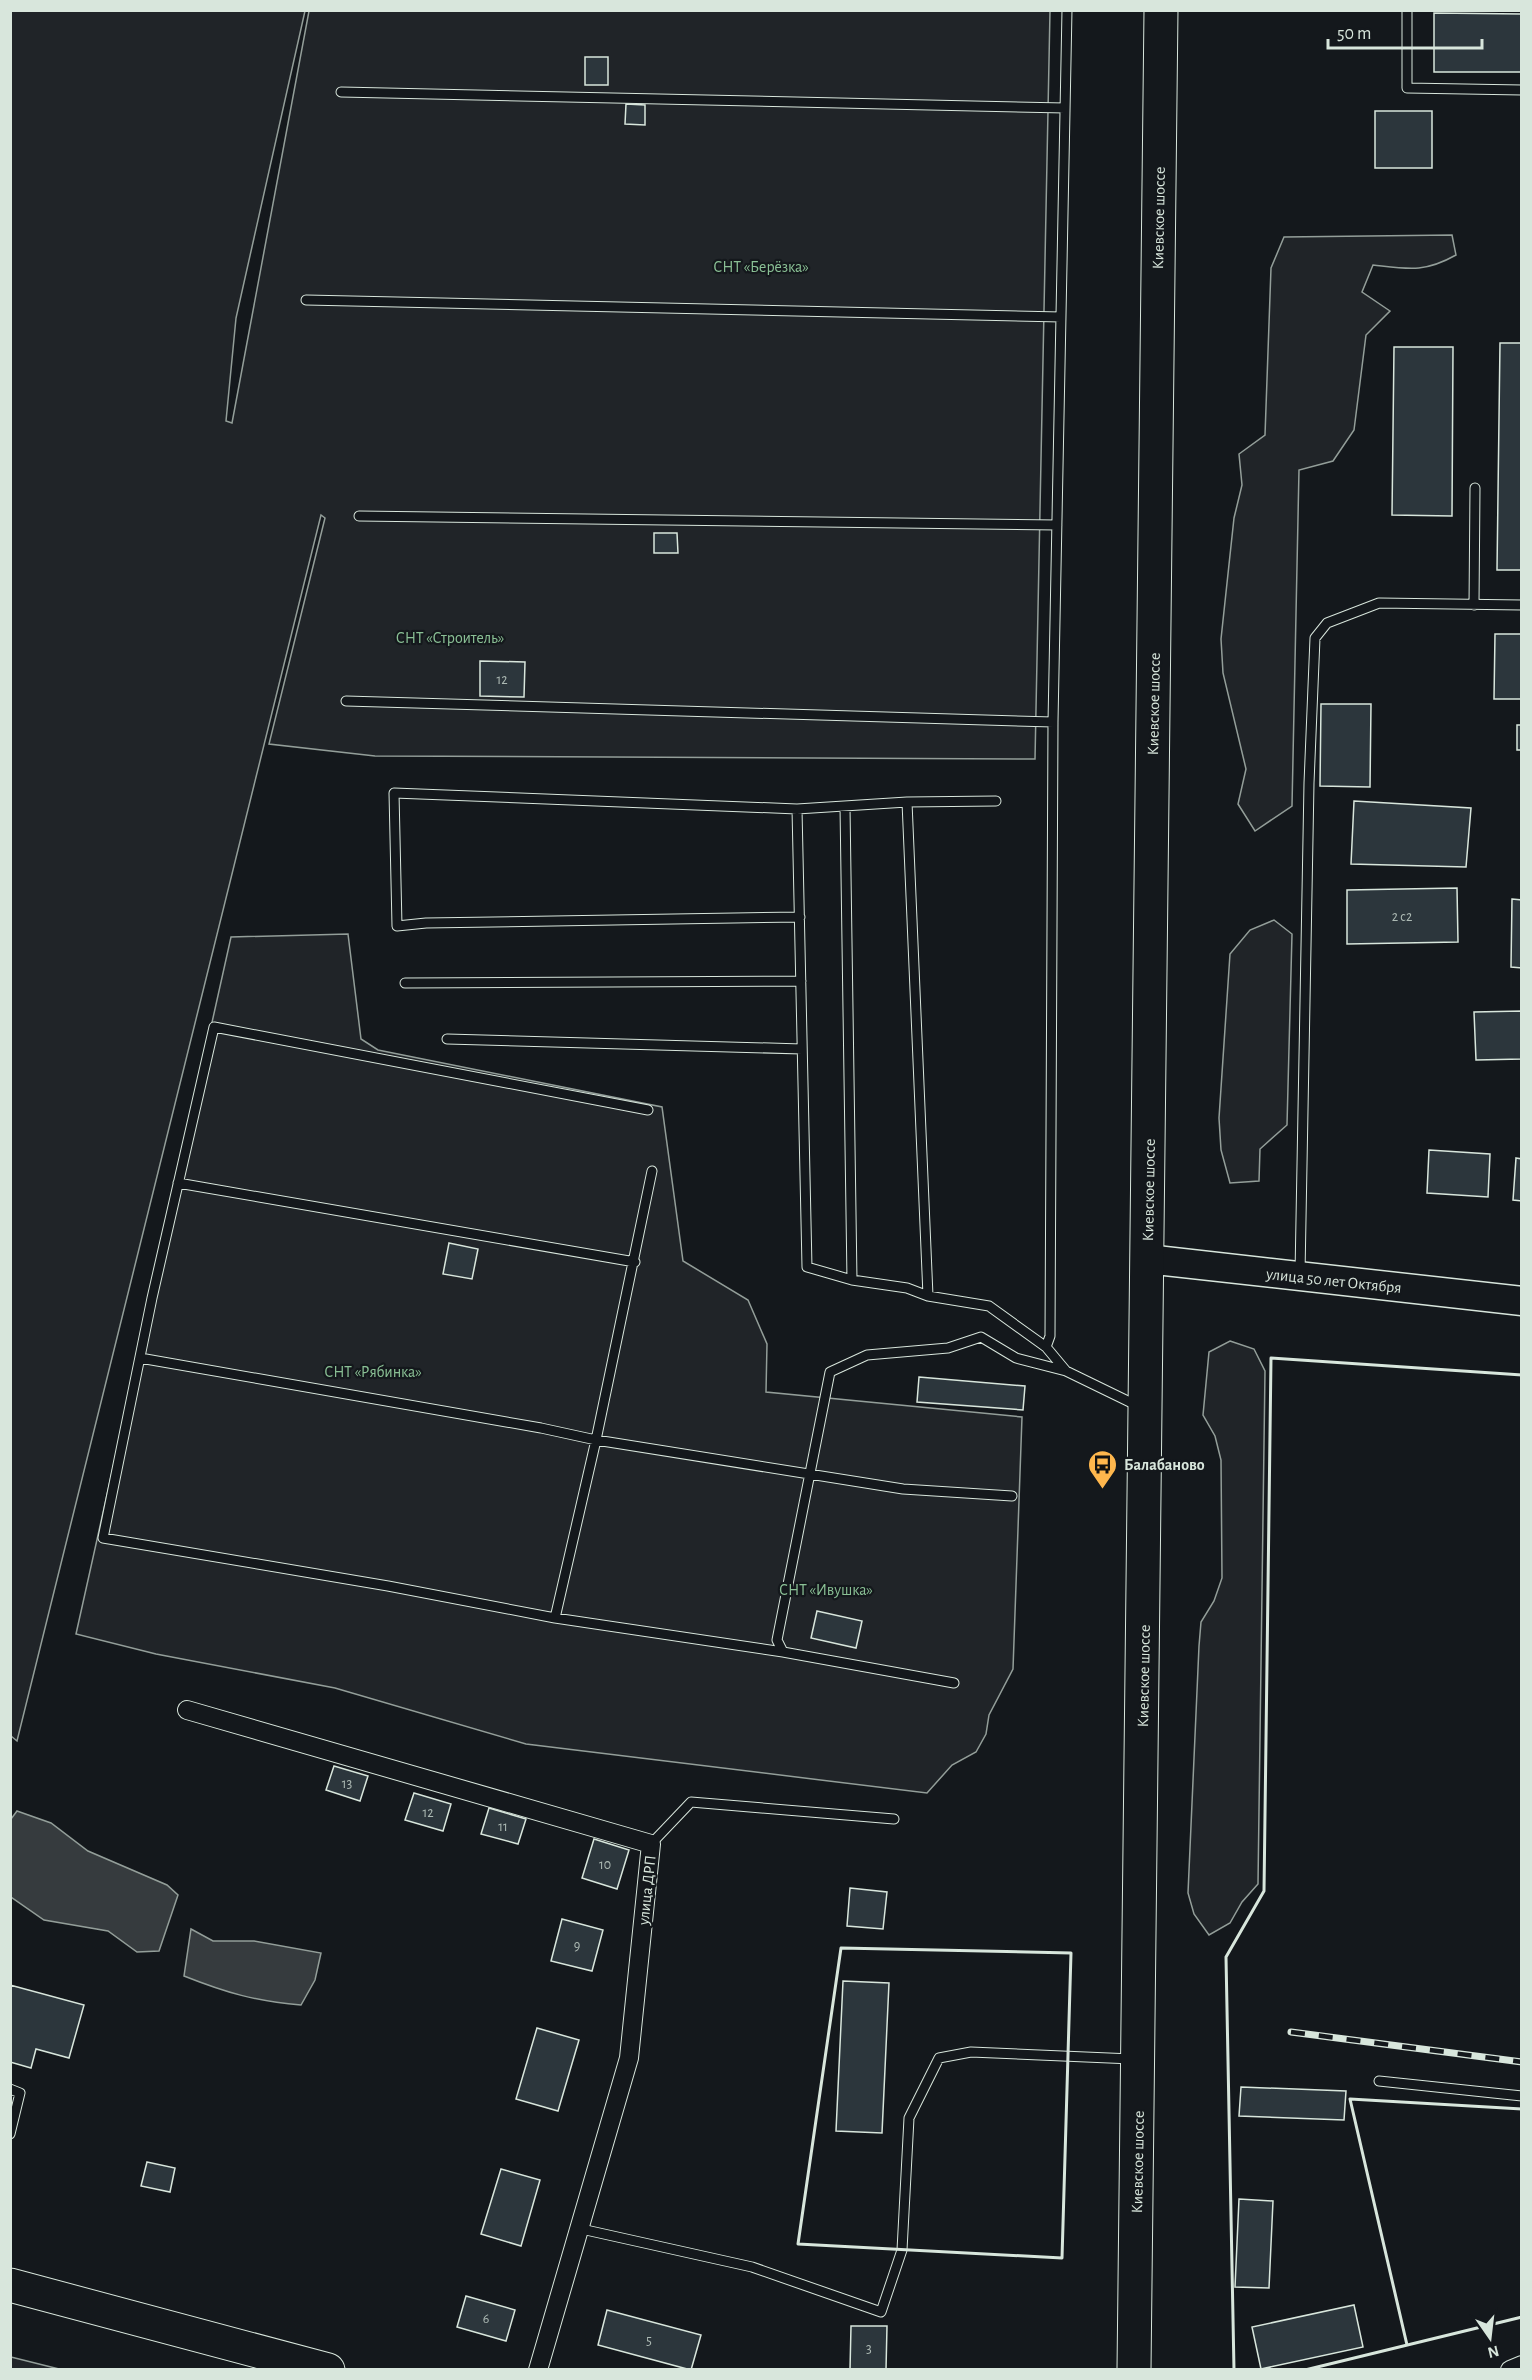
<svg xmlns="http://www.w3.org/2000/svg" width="1532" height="2380" viewBox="0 0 1532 2380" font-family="'Alegreya Sans',sans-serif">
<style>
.green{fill:#202428;stroke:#939e99;stroke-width:1.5}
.water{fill:#363b3e;stroke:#939e99;stroke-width:1.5}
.building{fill:#2c363c;stroke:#d8e6dc;stroke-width:1.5}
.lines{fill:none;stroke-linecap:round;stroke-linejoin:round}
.lane-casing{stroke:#d8e6dc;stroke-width:11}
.street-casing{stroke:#d8e6dc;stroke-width:20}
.primary-casing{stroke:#d8e6dc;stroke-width:31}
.highway-casing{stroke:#d8e6dc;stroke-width:35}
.lane{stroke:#14181c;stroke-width:9}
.street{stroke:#14181c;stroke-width:18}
.primary{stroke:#14181c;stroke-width:28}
.highway{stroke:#14181c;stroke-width:33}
.rail-casing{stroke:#d8e6dc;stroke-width:7}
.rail{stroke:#14181c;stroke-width:4.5;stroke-dasharray:14;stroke-linecap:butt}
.wall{stroke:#d8e6dc;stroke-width:3}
.labels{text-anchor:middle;stroke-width:4.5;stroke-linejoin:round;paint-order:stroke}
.number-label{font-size:14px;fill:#adbab4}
.street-label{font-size:16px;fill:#d8e6dc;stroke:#14181c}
.park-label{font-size:16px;fill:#8ac095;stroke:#14181c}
.poi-label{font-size:16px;font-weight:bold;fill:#d8e6dc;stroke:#14181c;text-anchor:start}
</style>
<rect width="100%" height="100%" fill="#14181c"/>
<path class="green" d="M11 11H305L236 318 226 421 232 423 309 11H1050L1035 759 375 756 269 744 325 518 321 515 17 1741 11 1736Z
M1452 235 1456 255C1424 273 1408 269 1373 265L1362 292 1390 311 1366 335 1354 430 1333 461 1299 470 1292 806 1255 831 1238 804 1246 769 1223 673 1221 639 1234 518 1242 485 1239 454 1265 435 1271 268 1284 237Z
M1274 920 1292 934 1287 1125 1260 1149 1259 1181 1230 1183 1221 1150 1219 1118 1230 954 1250 930Z
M348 934 361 1039 378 1050 662 1107 683 1261 748 1300 767 1344 766 1392 1022 1417 1013 1669 989 1715 986 1734 976 1752 952 1765 927 1793 526 1744 335 1688 156 1654 76 1634 231 937Z
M1230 1341 1254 1349 1265 1371 1258 1884 1242 1902 1230 1923 1209 1935 1194 1914 1188 1893 1199 1646 1201 1622 1214 1601 1222 1578 1221 1460 1215 1436 1203 1415 1209 1352Z
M10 2357H11L59 2369H11Z"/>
<path class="water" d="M17 1811 51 1823 88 1851 167 1885 178 1895 159 1951 137 1952 108 1931 44 1920 11 1897V1819Z
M191 1929 213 1941H254L321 1953 315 1980 301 2005C255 2001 227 1993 184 1976Z"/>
<path class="building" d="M1434 13 1522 14V72H1434Z
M585 57H608V85H585Z
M626 104 645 105V125L625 124Z
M1375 111H1432V168H1375Z
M1500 343H1522V570H1497Z
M1394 347H1453L1452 516 1392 515Z
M654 533H677L678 553H654Z
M1495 634H1522V699H1494Z
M480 661 525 662 524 697 480 696Z
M1321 704H1371L1370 787 1320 786Z
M1517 725H1522V750H1517Z
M1354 801 1471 808 1466 867 1351 864Z
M1457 888 1458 942 1347 944V890Z
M1512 899 1522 900V968L1511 967Z
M1522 1011V1059L1476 1060 1474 1012Z
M1429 1150 1490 1154 1488 1197 1427 1193Z
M1516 1158 1522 1159V1201L1513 1200Z
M449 1243 478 1249 472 1279 443 1274Z
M919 1377 1025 1386 1023 1410 917 1402Z
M817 1611 862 1621 856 1648 811 1638Z
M334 1766 368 1776 360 1801 326 1790Z
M414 1793 451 1804 443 1831 405 1820Z
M489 1808 526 1819 518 1844 481 1834Z
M594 1839 629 1850 617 1889 582 1878Z
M850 1888 887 1892 883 1929 847 1926Z
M562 1919 603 1930 592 1971 551 1961Z
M843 1981 889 1983 882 2133 836 2131Z
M10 1985 84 2005 69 2058 36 2049 31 2068 10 2062Z
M537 2028 579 2040 558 2111 516 2099Z
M1241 2087 1346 2091 1344 2120 1239 2116Z
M147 2162 175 2168 170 2192 141 2186Z
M501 2169 540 2180 521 2246 481 2234Z
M1239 2199 1273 2201 1269 2288 1235 2287Z
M466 2296 515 2310 506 2341 457 2327Z
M1354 2305 1363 2347 1261 2369 1252 2327Z
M607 2310 701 2335 691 2370 598 2345Z
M851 2326H887L886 2370H850Z"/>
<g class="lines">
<defs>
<path id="lane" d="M1407 10V88L1522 90
M341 92 1065 108
M306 300 1061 317
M359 516 1057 525
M1474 605 1475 488
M346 701 1053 722 1067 10
M907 802 928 1296
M845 807 852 1280 907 1288 928 1296 989 1306 1046 1347 1066 1371 1138 1406
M797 809 807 1267 852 1280
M800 917 426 923 397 926 394 793 797 809 907 802 996 801
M405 983 801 981
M447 1039 802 1049
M648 1110 214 1027 152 1298 103 1538 388 1586 555 1618 783 1652
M178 1183 635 1262
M1300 1274 1309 783 1315 638 1327 623 1379 603 1522 605
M1046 1347 1050 1336 1053 722
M140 1358 541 1428 596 1440 903 1489 1012 1496
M555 1618 596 1440 652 1171
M954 1683 783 1652 777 1640 830 1372 867 1355 948 1348 981 1337 1016 1358 1066 1371
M651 1844 691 1802 894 1819
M1379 2081 1522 2096
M10 2089 20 2093 10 2134
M577 2228 752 2267 881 2312 902 2250 909 2118 939 2058 971 2052 1132 2059"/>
<path id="street" d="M187 1710 651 1844 629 2058 538 2370
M1510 2370 1522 2365"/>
<path id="primary" d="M1147 1259 1522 1301"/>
<path id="highway" d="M10 2285 328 2370
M1134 2370 1161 10"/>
</defs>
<use href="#lane" class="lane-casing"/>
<use href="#street" class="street-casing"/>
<use href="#primary" class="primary-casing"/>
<use href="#highway" class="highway-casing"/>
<use href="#lane" class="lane"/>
<use href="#street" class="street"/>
<use href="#primary" class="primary"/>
<use href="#highway" class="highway"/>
<defs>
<path id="rail" d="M1291 2032 1522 2062"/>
</defs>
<use href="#rail" class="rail-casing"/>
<use href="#rail" class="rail"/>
<path class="wall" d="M841 1948 1071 1953 1062 2258 798 2244Z
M1407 2345 1350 2099 1522 2109
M1234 2370 1226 1957 1264 1891 1271 1358 1522 1375
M1305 2370 1522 2317"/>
</g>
<defs>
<symbol id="bus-pin" viewBox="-11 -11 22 30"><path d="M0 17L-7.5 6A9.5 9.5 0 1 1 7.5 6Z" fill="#ffb74d" stroke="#14181c"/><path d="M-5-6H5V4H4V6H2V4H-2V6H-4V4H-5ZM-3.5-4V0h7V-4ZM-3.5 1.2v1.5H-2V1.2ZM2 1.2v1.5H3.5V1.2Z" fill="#111"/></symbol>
</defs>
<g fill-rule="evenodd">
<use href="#bus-pin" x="1086" y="1448" width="33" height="45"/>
</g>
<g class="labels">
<g class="number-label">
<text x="502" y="684">12</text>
<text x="1402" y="921">2 с2</text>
<text x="347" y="1788">13</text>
<text x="428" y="1817">12</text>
<text x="503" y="1831">11</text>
<text x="605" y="1869">10</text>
<text x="577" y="1950">9</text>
<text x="486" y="2323">6</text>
<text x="649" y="2345">5</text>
<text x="869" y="2353">3</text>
</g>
<g class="street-label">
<text transform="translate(1158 218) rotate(-89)" y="6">Киевское шоссе</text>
<text transform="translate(1153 704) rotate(-89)" y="6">Киевское шоссе</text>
<text transform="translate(1148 1190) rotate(-89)" y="6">Киевское шоссе</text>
<text transform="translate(1334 1280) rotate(6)" y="6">улица 50 лет Октября</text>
<text transform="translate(1143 1676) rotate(-89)" y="6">Киевское шоссе</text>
<text transform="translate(646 1890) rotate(-84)" y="6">улица ДРП</text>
<text transform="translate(1137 2162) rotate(-89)" y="6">Киевское шоссе</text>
</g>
<g class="park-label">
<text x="761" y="272">СНТ «Берёзка»</text>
<text x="450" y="643">СНТ «Строитель»</text>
<text x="373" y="1377">СНТ «Рябинка»</text>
<text x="826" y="1595">СНТ «Ивушка»</text>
</g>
<g class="poi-label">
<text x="1124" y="1470">Балабаново</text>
</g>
</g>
<rect width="1532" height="2380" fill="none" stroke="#d8e6dc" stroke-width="24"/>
<g transform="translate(1490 2338) rotate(166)" stroke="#14181c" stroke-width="4.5" paint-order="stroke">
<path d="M0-4.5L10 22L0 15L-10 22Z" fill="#d8e6dc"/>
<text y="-9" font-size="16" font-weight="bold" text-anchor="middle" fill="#d8e6dc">N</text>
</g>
<path d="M1328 39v9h154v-9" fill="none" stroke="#d8e6dc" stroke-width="3"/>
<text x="1337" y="39" font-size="18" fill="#d8e6dc" stroke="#14181c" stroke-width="4.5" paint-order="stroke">50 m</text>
</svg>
